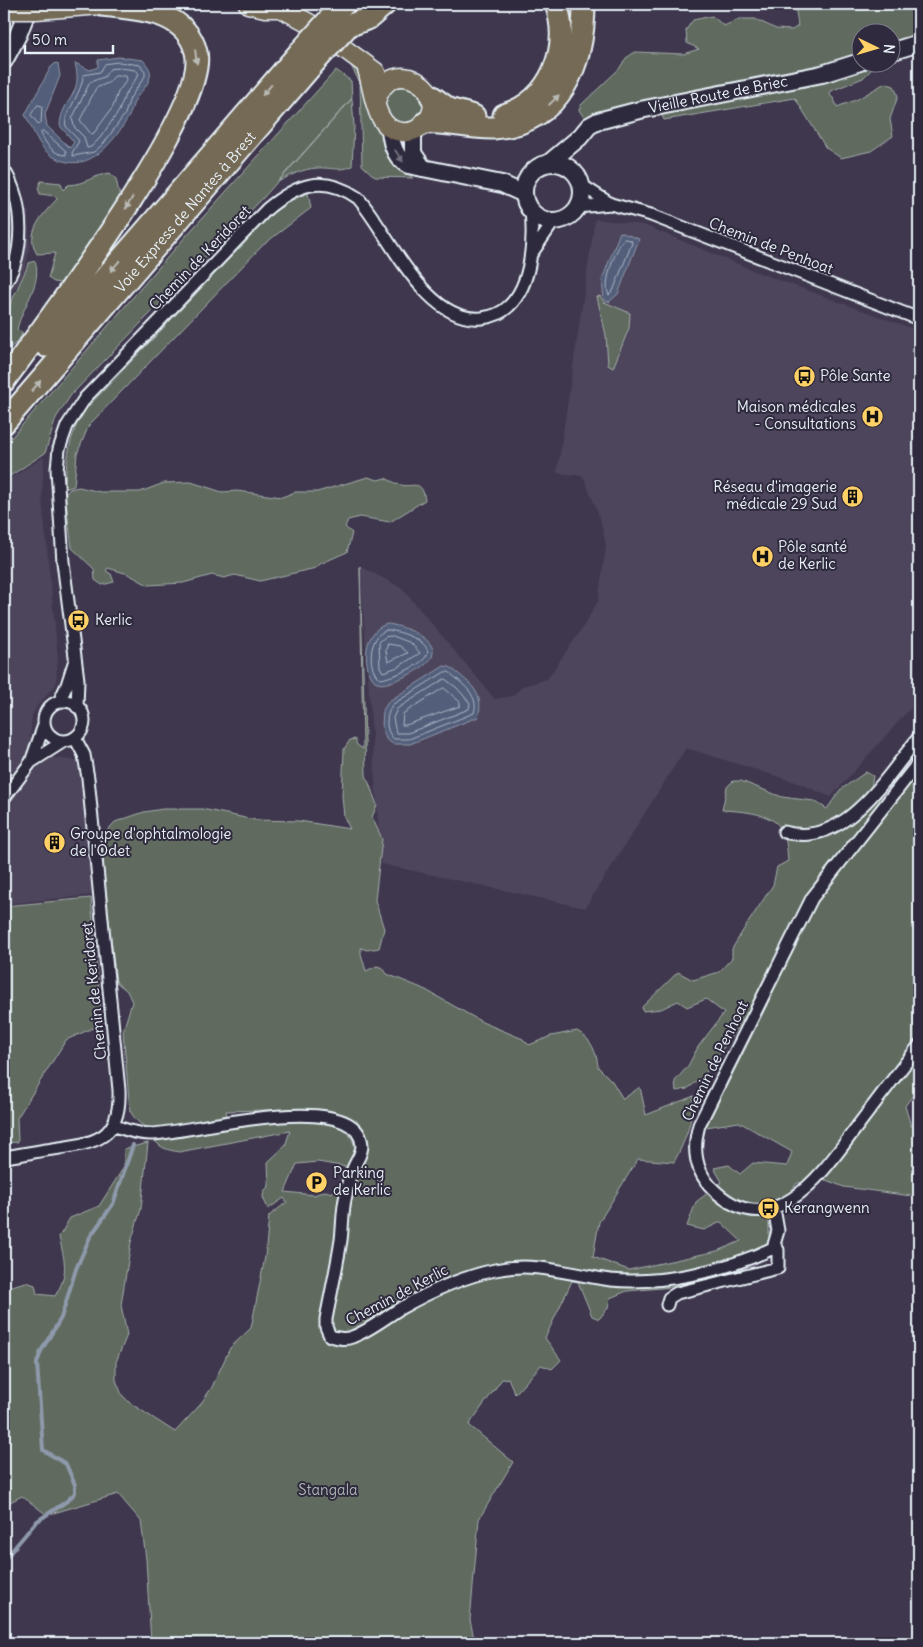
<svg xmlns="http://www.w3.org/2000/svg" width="923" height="1647" viewBox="0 0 923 1647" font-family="Delius,sans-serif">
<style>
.built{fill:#4d445b}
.green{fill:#616b5f;stroke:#a4aeac;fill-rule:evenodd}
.water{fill:#525e7a;stroke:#8e99ac}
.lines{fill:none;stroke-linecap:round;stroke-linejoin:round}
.shore{stroke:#acb6c6;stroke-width:1}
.stream{stroke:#8e99ac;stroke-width:4}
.street-casing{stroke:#e8f1f8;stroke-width:15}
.secondary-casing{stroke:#e8f1f8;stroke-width:20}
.primary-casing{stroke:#e8f1f8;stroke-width:21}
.highway-casing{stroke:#e8f1f8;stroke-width:25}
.street{stroke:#2f2a3d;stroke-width:11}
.secondary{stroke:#2f2a3d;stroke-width:16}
.primary{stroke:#756a55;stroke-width:18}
.highway{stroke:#756a55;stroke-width:21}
.primary-bridge-casing{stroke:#e8f1f8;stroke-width:21;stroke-linecap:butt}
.highway-bridge-casing{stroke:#e8f1f8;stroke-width:25;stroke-linecap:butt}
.primary-bridge{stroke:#756a55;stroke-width:18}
.highway-bridge{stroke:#756a55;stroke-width:21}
.oneway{fill:#babbb7}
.oneway2{fill:#70707e}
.labels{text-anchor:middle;stroke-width:4;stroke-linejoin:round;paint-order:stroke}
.street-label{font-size:15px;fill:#e8f1f8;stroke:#2f2a3d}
.poi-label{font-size:15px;fill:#e8f1f8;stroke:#2f2a3d;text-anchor:start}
.park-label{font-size:15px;fill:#abb5b3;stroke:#2f2a3d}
</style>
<rect width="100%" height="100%" fill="#3f374d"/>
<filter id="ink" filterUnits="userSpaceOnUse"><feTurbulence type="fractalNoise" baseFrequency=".02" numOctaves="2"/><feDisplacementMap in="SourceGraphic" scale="10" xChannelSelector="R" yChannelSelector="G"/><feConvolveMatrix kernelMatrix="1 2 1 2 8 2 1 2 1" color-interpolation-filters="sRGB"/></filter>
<g filter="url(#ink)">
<path class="built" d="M28 210 30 245 26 266 19 283 4 302V211Z
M595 219 644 225 757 272 919 331V701H917L831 797 795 782 686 748 585 908 381 864 360 566 402 588 495 699 512 696 523 686 547 679 581 630 598 601 606 546 600 518 583 476 557 473Z
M44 457 42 498 58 657 56 685 37 706 32 716 30 737 55 758 79 761 92 895 4 904V482Z"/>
<path class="green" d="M795 4H919V39L891 49 890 32H860V62L878 63 863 78 831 91 830 95 834 99 837 107 858 99 885 83 894 86 898 96 890 119 893 136 871 151 841 158 826 148 795 98 664 120 656 103 585 119 579 110 581 105 619 69 626 58 635 52 683 54 699 49 687 43 686 30 693 20 712 16 724 26 739 19H755L776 29 792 30 798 26Z
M350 64 360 76 373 122 382 135 398 166 413 178 375 177 362 165 360 83Z
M336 70 351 81 352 98 263 198 71 395 56 418 45 453 4 480V446L186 236Z
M384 105a20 20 0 1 1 40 0a20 20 0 1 1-40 0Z
M352 99 354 126 352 166C339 172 330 167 317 168 302 169 291 175 278 182Z
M110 173 116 179 120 197 71 274 61 283 54 282 48 278 55 253 37 254C24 233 43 214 57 199L55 196 40 194 38 188 41 181 61 183 63 190 68 185C86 184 94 175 110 173Z
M308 193 311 208 263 245 89 425 77 454 74 486 65 489C66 460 69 437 83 412L274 212 292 200Z
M35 261C43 284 21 308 17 330L22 332V335L16 343 4 352V311L8 309 29 263Z
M600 296 604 302 630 313 629 328 613 368 608 365 606 335 597 297Z
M368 477 378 480 385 478C390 480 396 484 401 485 413 488 422 478 425 500L390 522 360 517 348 520 345 527 352 533 347 552 320 564 316 568 260 581 235 575 224 578 212 575 183 583 148 585 128 574 108 568 106 571 111 574 114 582 102 585 95 580 94 569 72 548 65 494 70 489 79 487 100 492H140L164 483 191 482 222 492 237 491 282 497 295 492H317Z
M360 566 366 775 377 805 372 817 382 839 375 900 384 929 379 948 367 950 361 948V954L366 971 377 966 383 968 387 974 424 989 482 1022 523 1039 529 1045 551 1036 577 1031C591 1038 597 1053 598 1067L612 1081 623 1099 640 1087 646 1115 694 1096C692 1122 686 1140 674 1162L638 1159 599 1222 593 1257 629 1270 717 1251 741 1241 721 1222 704 1230 687 1226 696 1202 722 1182 714 1168 729 1165 740 1174 753 1163 787 1166 792 1152 739 1122 706 1127 772 995 763 986 742 1021 703 1077 687 1089 676 1091 675 1081 688 1066 698 1047 724 1013 706 999 687 1007 678 1001 661 1009 643 1011 642 1007 678 972 693 980 719 972 732 958V949L744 929 773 885 777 867 788 861C787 851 787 836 780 827 769 812 739 811 722 810L727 787 733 781H741L782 797 814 801 827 809 840 790 866 772 873 776 871 788 891 805 919 769V1087L905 1106 911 1126 919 1123V1197L844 1187 826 1180 797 1183 787 1197 769 1206V1241L765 1244 696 1285 627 1291 610 1298 608 1308 599 1319 592 1316 578 1282 572 1281 545 1338 561 1360 552 1369 541 1365 515 1394 508 1378 502 1379 469 1425 513 1462 479 1519 470 1620 475 1643H151L146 1559 141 1521 118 1494 47 1515 22 1496 4 1505V1288L26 1282 35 1285 37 1294 55 1296C69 1274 65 1262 59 1237L70 1218 99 1206 124 1167V1149L148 1143 141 1209 131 1242 121 1305 127 1335 116 1362V1380L122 1395 130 1403 175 1432 200 1405 212 1387 230 1348 251 1328 265 1257 269 1216 287 1202 284 1198 268 1209 263 1197 264 1191 269 1186 268 1162 285 1146 290 1131 179 1152C169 1150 160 1149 154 1139L177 1135 180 1125C158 1126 144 1136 130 1111L123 1031 132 1002 127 991 116 982 103 866V835L115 822 144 812 163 809H202L255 820 299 821 350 829 344 817 342 796 344 749 350 740 355 739 357 745 363 749ZM300 1109C318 1115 375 1114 366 1147 363 1160 352 1174 346 1185L336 1187 332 1193 325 1191 314 1195 285 1192 297 1164 318 1162 347 1167 351 1165C376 1103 258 1122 229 1127L226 1111Z
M91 898 102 1024 66 1040 17 1118 18 1142 4 1143V906Z"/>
<path class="water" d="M119 57 143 60C147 65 152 70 150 77 148 86 140 92 135 100 132 105 132 112 128 118 112 144 87 177 52 156 38 148 33 128 25 115L51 67 56 63 58 64 60 76 45 114 47 126 70 148 74 142 60 126C61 98 84 97 75 63L90 70 98 67V60Z
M620 232 639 239 618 294 609 302 604 300 602 280Z
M387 624C400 625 440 638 432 657 426 669 394 683 381 684 363 681 358 632 387 624Z
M444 666 450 667C467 681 486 692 478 717L410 744H393L386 739 382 727 383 710 389 701Z"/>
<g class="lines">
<path class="shore" d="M119 62 140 65 145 71V76L130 98 125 114 104 143 94 152 73 156 72 153 79 141C75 135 69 132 66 126 62 116 83 92 83 75L100 72 105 64Z
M120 68 136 70 139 74 125 95 119 111 100 138 91 147 87 148 84 137 75 128 72 119 90 82 104 77 110 69Z
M115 76H126L127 80 118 92 113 107 94 133 91 134 80 120 96 88 108 83Z
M38 105 42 106 41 123 39 125 31 115Z
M43 131 66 151V155C54 155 45 144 41 133Z
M624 239 631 240 632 243 613 291 609 295C602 285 616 247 624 239Z
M387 630C396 630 433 641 427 655 422 666 392 677 381 679 367 673 367 635 387 630Z
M393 636 411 643 420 653 398 667 383 672 380 667 379 642 385 637Z
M388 644 400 646 408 653 388 662 386 651Z
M445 672H449C461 683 480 695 474 713L409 739H394C384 730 386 715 392 705Z
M445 679 457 688 470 703 469 709 408 733H396L393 718 397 709Z
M444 688 460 702V706L406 725H402L403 714Z"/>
<path class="stream" d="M4 1560 36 1522 67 1501 75 1493V1485L66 1464 43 1450 37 1363 41 1351 61 1318 76 1269 90 1237 113 1204 133 1145"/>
<defs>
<path id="street" d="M4 170C24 202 26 254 4 285
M580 184 611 204
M577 207 611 204 651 215 919 319
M532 253 554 221
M44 721a20 20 0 1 1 40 0a20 20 0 1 1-40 0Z
M59 702 67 685 74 663
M77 707 78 680 63 562 57 469 59 449 67 426 85 398 267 209C297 184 323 174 358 198 389 233 425 324 482 318 491 317 502 313 509 306 532 284 534 240 531 211
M31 762 64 741
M919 762 812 898 699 1125C692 1150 695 1172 714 1190 775 1248 826 1168 859 1124 879 1098 899 1071 919 1046
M4 798 31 762 44 725
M784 832C845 849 885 778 919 737
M113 1125C125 1130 137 1134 150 1134 187 1134 357 1085 362 1145 362 1155 356 1161 353 1169 349 1177 347 1187 346 1195 342 1210 343 1225 341 1240 337 1266 331 1293 326 1319V1327L330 1336C338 1338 344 1340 352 1337 369 1331 386 1317 401 1308 431 1291 462 1277 495 1270 536 1261 571 1275 611 1280 661 1285 729 1270 773 1248L778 1231 774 1208
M4 1157C20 1155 37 1151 53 1149 95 1143 121 1140 119 1090L88 778 84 755 75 738
M667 1305 669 1298 677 1293 778 1268V1250L774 1244"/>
<g id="secondary">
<path d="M890 52 919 43"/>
<path d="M4 61 18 35 30 4"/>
<path d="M390 129C391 143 395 158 408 165L502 184 524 194"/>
<path d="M413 132V153L423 168"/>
<path id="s1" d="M549 163 580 137 589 126 598 121 640 110 822 74 860 62"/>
<circle cx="553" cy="192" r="29"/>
</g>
<path id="primary" d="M248 4 265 8H281
M273 4 309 23 376 72
M36 10 115 4
M366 66C374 88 373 130 402 132 410 133 416 131 423 125 457 94 390 48 376 102"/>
<g id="highway">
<path d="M333 15 344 4"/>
<path d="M348 26 369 18 385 4"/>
<path d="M431 96 449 109 474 116"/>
<path d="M504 115C552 100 571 48 556 4"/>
<path d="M425 123C449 121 471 129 494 128 562 123 584 63 584 4"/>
<path d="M46 346 299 53"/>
<path d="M4 381C42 329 210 108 196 52 186 10 137 9 102 5"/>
<path id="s2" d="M4 423 314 63"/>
</g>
</defs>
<use href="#street" class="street-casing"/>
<use href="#secondary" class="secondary-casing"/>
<use href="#primary" class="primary-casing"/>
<use href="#highway" class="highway-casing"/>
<use href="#street" class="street"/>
<use href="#secondary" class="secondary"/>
<use href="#primary" class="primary"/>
<use href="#highway" class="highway"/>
<defs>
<path id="primary-bridge" d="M7 10H36"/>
<path id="highway-bridge" d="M299 53 333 15
M314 63 348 26"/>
</defs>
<use href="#primary-bridge" class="primary-bridge-casing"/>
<use href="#highway-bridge" class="highway-bridge-casing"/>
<use href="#primary-bridge" class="primary-bridge"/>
<use href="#highway-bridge" class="highway-bridge"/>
</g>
<defs><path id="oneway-solid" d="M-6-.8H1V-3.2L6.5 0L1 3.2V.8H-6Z" transform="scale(1.25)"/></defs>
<g class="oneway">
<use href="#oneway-solid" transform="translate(196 57) rotate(83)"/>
<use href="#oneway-solid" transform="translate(267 90) rotate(131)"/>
<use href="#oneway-solid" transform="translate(554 100) rotate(-44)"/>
<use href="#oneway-solid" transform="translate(129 203) rotate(121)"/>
<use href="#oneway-solid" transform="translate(115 266) rotate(131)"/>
<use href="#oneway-solid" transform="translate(36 386) rotate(-49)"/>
</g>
<use class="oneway2" href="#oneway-solid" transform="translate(399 156) rotate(56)"/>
</g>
<defs>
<symbol id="bus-disc" viewBox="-11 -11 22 22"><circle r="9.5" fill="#ffd166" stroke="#2f2a3d"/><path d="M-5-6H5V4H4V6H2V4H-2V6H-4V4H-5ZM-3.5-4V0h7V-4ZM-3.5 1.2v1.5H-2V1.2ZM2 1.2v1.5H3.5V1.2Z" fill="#111"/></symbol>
<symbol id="hospital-disc" viewBox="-11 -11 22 22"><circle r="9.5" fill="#ffd166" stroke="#2f2a3d"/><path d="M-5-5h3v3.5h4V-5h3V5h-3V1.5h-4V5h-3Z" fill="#111"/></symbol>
<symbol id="building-disc" viewBox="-11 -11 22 22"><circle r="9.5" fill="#ffd166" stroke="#2f2a3d"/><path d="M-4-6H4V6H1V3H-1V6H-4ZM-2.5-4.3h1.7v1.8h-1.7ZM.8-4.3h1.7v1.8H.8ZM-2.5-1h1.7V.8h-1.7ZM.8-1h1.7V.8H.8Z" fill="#111"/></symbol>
<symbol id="parking-disc" viewBox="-11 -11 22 22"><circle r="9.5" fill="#ffd166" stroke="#2f2a3d"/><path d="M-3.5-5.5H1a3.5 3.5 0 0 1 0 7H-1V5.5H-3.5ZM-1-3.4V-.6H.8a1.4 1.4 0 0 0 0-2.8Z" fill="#111"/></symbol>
</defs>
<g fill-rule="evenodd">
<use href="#bus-disc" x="792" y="364" width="25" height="25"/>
<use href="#hospital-disc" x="860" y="404" width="25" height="25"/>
<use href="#building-disc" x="840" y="484" width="25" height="25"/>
<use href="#hospital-disc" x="750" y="544" width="25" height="25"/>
<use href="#bus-disc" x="66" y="608" width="25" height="25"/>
<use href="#building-disc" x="42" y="830" width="25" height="25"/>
<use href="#parking-disc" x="304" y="1170" width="25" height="25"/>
<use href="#bus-disc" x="756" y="1196" width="25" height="25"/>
</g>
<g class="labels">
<g class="street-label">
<text dy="5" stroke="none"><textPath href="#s1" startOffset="188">Vieille Route de Briec</textPath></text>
<text dy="5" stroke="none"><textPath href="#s2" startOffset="278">Voie Express de Nantes à Brest</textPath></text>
<text transform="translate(771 246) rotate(21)" y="5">Chemin de Penhoat</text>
<text transform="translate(200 258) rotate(-46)" y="5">Chemin de Keridoret</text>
<text transform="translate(94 991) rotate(-96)" y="5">Chemin de Keridoret</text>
<text transform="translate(715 1061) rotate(-64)" y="5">Chemin de Penhoat</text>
<text transform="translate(397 1295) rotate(-28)" y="5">Chemin de Kerlic</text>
</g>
<g class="poi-label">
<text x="820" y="381">Pôle Sante</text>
<text x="856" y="412" text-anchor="end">Maison médicales<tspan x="856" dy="17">- Consultations</tspan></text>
<text x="837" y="492" text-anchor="end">Réseau d'imagerie<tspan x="837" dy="17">médicale 29 Sud</tspan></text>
<text x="778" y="552">Pôle santé<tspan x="778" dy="17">de Kerlic</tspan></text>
<text x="95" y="625">Kerlic</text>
<text x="70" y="839">Groupe d'ophtalmologie<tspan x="70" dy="17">de l'Odet</tspan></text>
<text x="333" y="1178">Parking<tspan x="333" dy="17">de Kerlic</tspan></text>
<text x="784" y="1213">Kerangwenn</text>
</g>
<g class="park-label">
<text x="328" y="1495">Stangala</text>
</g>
</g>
<rect width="923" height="1647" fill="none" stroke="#2f2a3d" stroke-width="20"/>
<rect x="10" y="10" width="903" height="1627" fill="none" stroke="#e8f1f8" stroke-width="2" filter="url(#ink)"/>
<g transform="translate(876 48) rotate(95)"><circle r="24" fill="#2f2a3d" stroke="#797a88"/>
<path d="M0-4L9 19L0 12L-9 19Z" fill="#ffd166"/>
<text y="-8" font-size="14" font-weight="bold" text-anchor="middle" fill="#e8f1f8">N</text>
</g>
<path d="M25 45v8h88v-8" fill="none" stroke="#e8f1f8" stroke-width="2.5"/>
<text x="32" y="45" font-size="15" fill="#e8f1f8" stroke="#2f2a3d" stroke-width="4" paint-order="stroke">50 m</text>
</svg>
